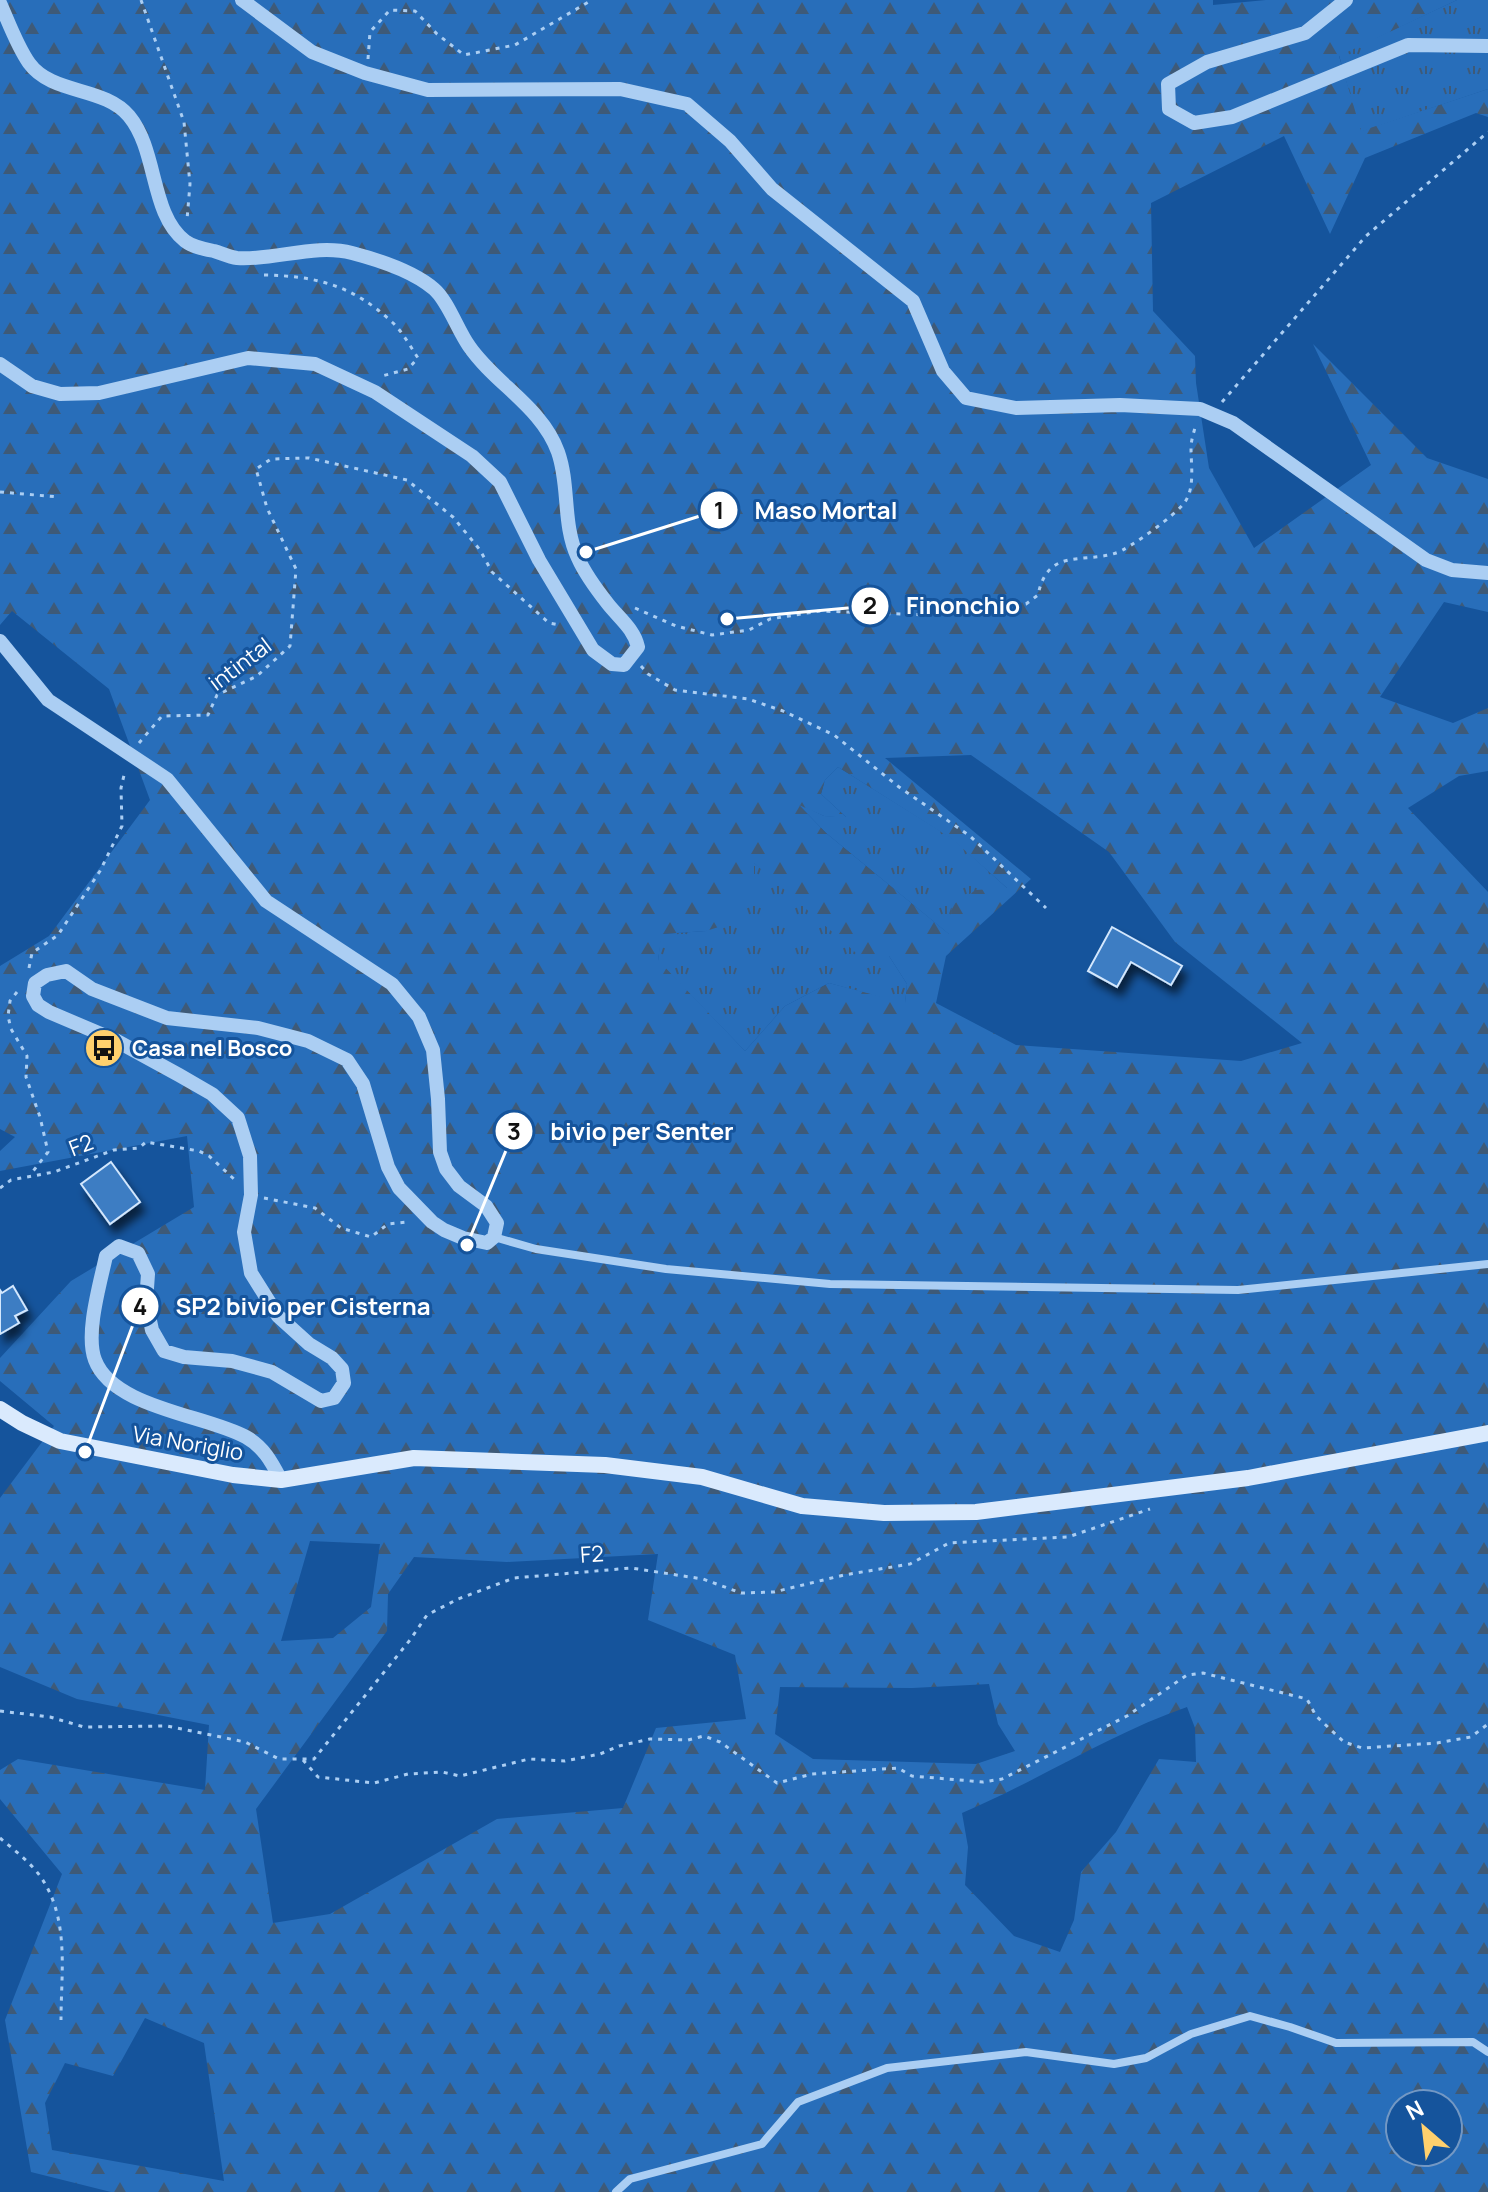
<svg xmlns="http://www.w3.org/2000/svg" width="1488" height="2192" viewBox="0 0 1488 2192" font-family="Manrope,sans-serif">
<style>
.grass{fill:url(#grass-tufts)}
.forest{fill:url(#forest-firs);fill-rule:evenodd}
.building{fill:#3d7dc3;stroke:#d3e7fd;stroke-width:2;filter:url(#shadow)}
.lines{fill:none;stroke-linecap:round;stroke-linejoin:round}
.path{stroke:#abcef3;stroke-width:3;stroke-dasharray:4 6;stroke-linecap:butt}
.minor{stroke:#abcef3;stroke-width:8}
.tertiary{stroke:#abcef3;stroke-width:14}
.secondary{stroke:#daeafd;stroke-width:16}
.labels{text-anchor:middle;stroke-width:6;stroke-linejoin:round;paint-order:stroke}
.street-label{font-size:22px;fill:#fff;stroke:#15549c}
.poi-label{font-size:22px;font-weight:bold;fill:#fff;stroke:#15549c;text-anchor:start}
.leader{fill:none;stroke:#fff;stroke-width:3}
.callout-dot{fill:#fff;stroke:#15549c;stroke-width:3}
.mark-label{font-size:24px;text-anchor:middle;font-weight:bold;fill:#111}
.callout-label{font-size:24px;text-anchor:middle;font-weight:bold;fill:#fff;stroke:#15549c;stroke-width:6;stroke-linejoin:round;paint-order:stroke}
</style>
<defs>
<pattern id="grass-tufts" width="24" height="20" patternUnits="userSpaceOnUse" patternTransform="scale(2)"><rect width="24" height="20" fill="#286eba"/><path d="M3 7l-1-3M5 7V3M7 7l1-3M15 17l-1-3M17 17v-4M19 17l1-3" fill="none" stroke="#3e5a78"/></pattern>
<pattern id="forest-firs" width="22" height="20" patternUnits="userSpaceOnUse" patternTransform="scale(2)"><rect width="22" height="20" fill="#286eba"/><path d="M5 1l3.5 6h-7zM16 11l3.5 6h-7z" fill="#3e5a78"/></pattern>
<filter id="shadow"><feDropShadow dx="5" dy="9" stdDeviation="4" flood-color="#0009"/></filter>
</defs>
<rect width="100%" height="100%" fill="#15549c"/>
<path class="grass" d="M1457 0H1488V89L1360 132 1339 55Z
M838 767 953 839 1008 889 950 935 826 833 797 803 824 816 846 817 821 794 825 780Z
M753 862 785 888 889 956 907 984 905 1004 829 983 785 1006 745 1051 658 961 661 934 706 931 720 896Z"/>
<path class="forest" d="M0 0H1213V5L1266 0H1457L1339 56 1361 131 1488 89V117L1476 113 1365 158 1330 234 1284 136 1151 203 1153 311 1195 356 1196 383 1209 468 1254 548 1371 465 1313 344 1427 458 1488 479V612L1444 602 1380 697 1453 723 1488 708V771L1459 776 1408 808 1488 892V2192H111L31 2172 5 2020 62 1874 0 1799V1770L18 1759 205 1790 209 1725 77 1699 0 1667V1498L54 1426 0 1381V1358L71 1281 194 1207 187 1136 0 1171V1151L15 1137 0 1129V966L49 936 150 800 109 689 12 611 0 625ZM971 755 1109 852 1175 942 1302 1043 1241 1061 1016 1045 936 1003 946 956 1031 879 885 758ZM838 767 952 839 1007 888 976 890 952 905 949 934 826 833 799 805 824 816 847 818 821 794 825 780ZM754 863 864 960 889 956 907 984 905 1003 829 983 785 1006 745 1051 658 960 662 934 706 931 728 924 721 896 744 904 736 880 754 884ZM310 1541 380 1544 371 1607 333 1638 281 1641ZM658 1554 648 1620 735 1655 746 1719 656 1728 623 1808 497 1819 330 1914 273 1923 256 1809 387 1631 388 1594 414 1557 507 1562ZM989 1684 998 1724 1015 1751 976 1764 813 1759 775 1734 780 1687 912 1688ZM1187 1707 1195 1728 1196 1762 1159 1759 1116 1832 1081 1872 1074 1920 1060 1952 1014 1936 965 1885 968 1847 962 1813C1038 1781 1109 1734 1187 1707ZM145 2018 204 2043 224 2181 52 2150 45 2103 65 2063 113 2076ZM1400 2104H1448V2152H1400Z"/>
<path class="building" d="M1112 927 1182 966 1171 985 1131 962 1117 987 1088 971Z
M111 1162 140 1202 110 1224 81 1184Z
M13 1286 27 1310 15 1316 19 1323 0 1334V1290L2 1293Z"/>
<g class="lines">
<path class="path" d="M141 0 184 122 190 184 187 220
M368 59 370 32 390 10 415 11 437 34 464 55 515 45 592 0
M264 275C316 276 352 285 392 322 402 331 410 346 418 358L408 369 382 376
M1222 402 1366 236 1488 132
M0 492 59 497
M635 608 676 626 712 635 749 630 770 619 820 611 927 615 1026 604 1038 595C1048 547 1082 564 1116 553 1129 549 1177 514 1185 502 1195 487 1191 465 1191 448 1191 440 1194 432 1196 424
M641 666 648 674 675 690 748 699 783 711 834 735 899 787 970 836 1046 908
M139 743 162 716 208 715 217 695 257 676 290 646 296 569 267 508 256 469 271 459 309 458 407 480 453 517 480 550 492 572 549 623 560 625
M29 968 32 953 58 935 100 871 122 826 121 788 125 771
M17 992 10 1001 8 1016 11 1029 27 1056 26 1077 40 1117 48 1152 30 1175
M0 1188 11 1180 54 1172 114 1150 139 1148 146 1142 199 1151 209 1156 235 1180
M264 1198 315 1208 341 1228 371 1237 388 1224 408 1222
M0 1711 50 1717 84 1727 167 1726 245 1742 279 1759H314L410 1640 427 1615 458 1599 514 1578 631 1568 703 1579 741 1593 774 1592 844 1575 910 1564 949 1543 1068 1537 1150 1509
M303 1760 318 1777 374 1783 408 1774 442 1772 460 1776 529 1759 565 1761 600 1754 619 1746 650 1739 688 1740 704 1736 720 1742 777 1783 812 1774 898 1768 912 1776 983 1782 1002 1779 1127 1716 1187 1675 1203 1673 1307 1699 1316 1716 1344 1742 1362 1748 1437 1743 1471 1737 1488 1724
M0 1838C14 1850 30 1862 40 1876 70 1918 61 1972 61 2020"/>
<path class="minor" d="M494 1237 536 1249 666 1269 830 1284 1238 1290 1488 1264
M616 2192 630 2179 762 2144 798 2102 887 2068 1026 2052 1114 2064 1146 2058 1191 2034 1250 2016 1290 2027 1336 2043 1473 2042 1488 2052"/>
<path class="tertiary" d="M242 0 312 52 365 73 428 90 620 89 687 104 730 141 772 189 913 301 943 371 966 398 1016 408 1120 405 1200 409 1233 423 1426 560 1452 570 1488 573
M1346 0 1305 33 1207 62 1168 84 1169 109 1194 123 1232 117 1408 45 1488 46
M0 3C9 23 17 46 29 63 52 95 104 86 129 116 158 151 150 214 185 241 193 247 204 249 214 251 221 253 229 257 237 258 274 261 315 243 352 253 379 260 413 271 434 289 448 301 458 331 469 346 495 384 542 407 558 452 570 486 562 524 578 558 585 574 597 590 608 604 619 618 634 629 638 647L624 665 612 664 593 650 539 560 500 482 472 456 375 392 315 364 248 358 99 393 60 394 32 386 0 364
M0 641 48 700 167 779 266 901 392 984 419 1017 433 1050 438 1099 440 1152 446 1169 459 1186 486 1206 497 1223 494 1237 487 1243 463 1238 444 1230 432 1222 399 1188 388 1167 363 1084 347 1060 308 1041 258 1028 167 1018 92 989 66 971 47 975 35 983 33 996 38 1005 49 1012 115 1040 179 1075 212 1094 238 1118 250 1156 251 1195 244 1232 251 1273 278 1316 309 1344 332 1358 342 1369 344 1383 334 1398 321 1401 272 1372 232 1361 184 1357 164 1351 152 1330 146 1302 148 1274 138 1253 119 1246 106 1256C100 1284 85 1334 95 1360 113 1408 206 1415 246 1437 264 1447 272 1463 281 1480"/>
<path class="secondary" d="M0 1409 22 1423 60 1441 233 1475 281 1480 414 1458 605 1465 702 1477 802 1506 884 1513 976 1512 1248 1478 1488 1433"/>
</g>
<defs>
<symbol id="bus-disc" viewBox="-11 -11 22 22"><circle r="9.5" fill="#ffd06d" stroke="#15549c"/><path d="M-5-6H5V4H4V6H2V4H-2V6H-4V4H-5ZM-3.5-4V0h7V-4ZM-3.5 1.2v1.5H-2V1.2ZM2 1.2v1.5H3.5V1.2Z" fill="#111"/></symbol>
</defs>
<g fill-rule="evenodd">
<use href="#bus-disc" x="82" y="1026" width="44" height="44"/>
</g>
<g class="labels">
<g class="street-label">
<text transform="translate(240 664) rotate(-37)" y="8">intintal</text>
<text transform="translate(81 1145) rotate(-21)" y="8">F2</text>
<text transform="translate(188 1443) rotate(10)" y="8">Via Noriglio</text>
<text transform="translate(592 1554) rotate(-4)" y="8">F2</text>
</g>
<g class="poi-label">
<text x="132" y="1056">Casa nel Bosco</text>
</g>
</g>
<path class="leader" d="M586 552L719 510M727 619L870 606M467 1245L514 1131M85 1452L140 1306"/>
<g class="callout-dot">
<circle cx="586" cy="552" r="8"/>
<circle cx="727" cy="619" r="8"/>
<circle cx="467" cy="1245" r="8"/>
<circle cx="85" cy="1452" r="8"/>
<circle cx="719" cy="510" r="20"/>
<circle cx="870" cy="606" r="20"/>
<circle cx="514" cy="1131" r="20"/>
<circle cx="140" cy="1306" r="20"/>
</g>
<g class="mark-label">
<text x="719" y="519">1</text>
<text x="870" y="614">2</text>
<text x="514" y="1140">3</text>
<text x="140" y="1315">4</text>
</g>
<g class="callout-label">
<text x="826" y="519">Maso Mortal</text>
<text x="963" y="614">Finonchio</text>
<text x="642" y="1140">bivio per Senter</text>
<text x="303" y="1315">SP2 bivio per Cisterna</text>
</g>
<g transform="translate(1424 2128) rotate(332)"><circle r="38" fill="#15549c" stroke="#7398c4" stroke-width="2"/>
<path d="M0-6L14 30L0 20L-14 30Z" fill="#ffd06d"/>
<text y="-12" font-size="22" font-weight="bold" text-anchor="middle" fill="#ffffff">N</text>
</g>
</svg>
